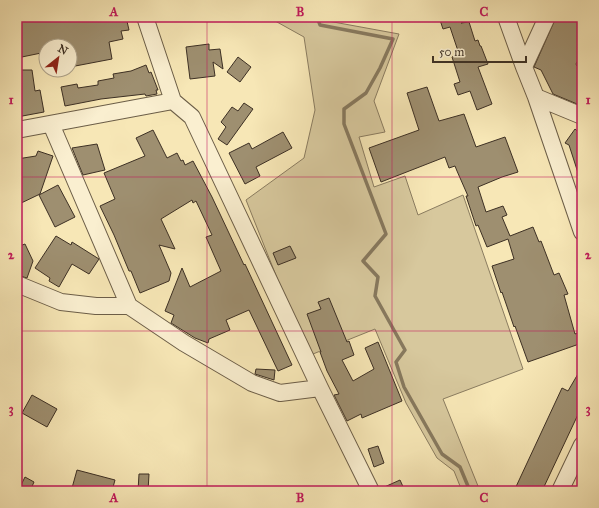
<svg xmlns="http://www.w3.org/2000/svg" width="599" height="508" viewBox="0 0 599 508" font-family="'IM FELL Great Primer',serif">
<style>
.green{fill:#d7c89d;stroke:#8a7c60}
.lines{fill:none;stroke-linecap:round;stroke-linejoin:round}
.stream{stroke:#87795e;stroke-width:3.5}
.building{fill:#9e8f70;stroke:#3d3024}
.minor-casing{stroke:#6c5e48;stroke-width:18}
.minor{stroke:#faefd0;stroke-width:16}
.grid{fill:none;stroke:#c2185b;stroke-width:1;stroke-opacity:0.55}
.neatline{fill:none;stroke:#c2185b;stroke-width:1.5}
.grid-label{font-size:13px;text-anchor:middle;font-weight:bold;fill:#c2185b}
</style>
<rect width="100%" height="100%" fill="#f7e7b6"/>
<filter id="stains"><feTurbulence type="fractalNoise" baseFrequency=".005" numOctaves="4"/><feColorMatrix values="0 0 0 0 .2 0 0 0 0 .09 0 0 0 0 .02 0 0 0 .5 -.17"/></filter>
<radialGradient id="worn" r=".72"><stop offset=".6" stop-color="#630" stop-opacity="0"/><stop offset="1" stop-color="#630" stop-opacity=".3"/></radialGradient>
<path class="green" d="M268 17H327L328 21 399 34 374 101 385 132 359 137 374 187 405 176 418 215 463 195 523 369 443 399 480 491H462L454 471 437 458 406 403 375 329 308 356 246 200 304 158 315 110 304 37Z"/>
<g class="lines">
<path class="stream" d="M317 17 320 25 393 39 380 68 366 93 344 109V124L386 234 363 261 378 277 375 296 405 350 396 362 404 387 442 454 460 467 470 491"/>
</g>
<path class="building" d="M17 17H126L129 30 121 31 123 39 109 42 112 59 70 67V46H46V52L17 58Z
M439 17H474V19L461 23 469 22 475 41 478 40 480 46H481L488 64 478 67 492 104 477 110 470 91 458 95 454 84 460 82 452 57 459 54 450 27 443 29Z
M556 17H576L582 20V53L576 64 577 66 582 68V106L553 94 541 70 534 67Z
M209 44V50L220 49 223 69 213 62 215 76 190 79 186 47Z
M238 57 251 67 240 82 227 72Z
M146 65 149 73 151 72 158 90H156L157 94 146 96 145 94 101 99 65 106 61 87 77 84 78 88 98 85V81L114 78 113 74 131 71Z
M17 70H32L35 91 40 90 44 112 17 117Z
M427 87 439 121 464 114 476 147 505 137 518 172 502 177 478 187 486 212 503 206 507 215 502 217 510 236 533 227 539 242 541 241 554 275 559 273 568 294 564 295 575 334 582 331V343L528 362 515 326 514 327 502 292 501 293 492 266 514 259 508 239 487 247 478 225 476 226 466 196H468L457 171 455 166 449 168 445 157 381 182 369 148 419 130 407 93Z
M244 103 253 109 227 145 218 139 226 127 221 122 232 107 238 111Z
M575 129 582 135V179H580L569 145 565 143Z
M153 130 167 158 177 153 181 161 183 160 185 165 193 161 212 197 244 265 245 264 292 365 278 371 249 310 226 320 230 330 209 339 208 343 195 338 171 323 174 315 165 311 182 268 190 287 221 271 206 237 212 235 196 201 193 203 192 200 161 219 175 249 159 245 171 273 169 281 140 293 131 271H129L114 235 100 206 115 199 104 173 145 156 136 138Z
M283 132 292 148 256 167 260 176 245 184 229 153 249 143 252 149Z
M97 144 105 170 83 175 72 148Z
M38 151 53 156 40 194 17 205V159L36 156Z
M58 185 75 217 55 227 39 195Z
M56 236 71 245 72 242 99 259 89 274 72 264 59 287 49 281 50 278 35 268Z
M25 244 33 261 27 278 17 275V247Z
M290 246 296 258 278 265 273 253Z
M329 298 347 342 349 341 354 355 342 360 353 381 374 369 365 348 378 342 402 401 362 418 361 414 347 421 334 395 339 394 327 371 320 352H321L307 314 321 309 318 302Z
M582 367V406L542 491H514L562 388 568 391Z
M256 369 275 370 274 380 255 374Z
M32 395 57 409 47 427 22 413Z
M378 446 384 463 374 467 368 449Z
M77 470 115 480 112 491H81L72 488Z
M139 474H149L148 491H138Z
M25 477 34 482 30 491H18Z
M400 480 405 491H380V489Z"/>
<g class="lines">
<defs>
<path id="minor" d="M145 17 173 101 192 117 320 388 371 491
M506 17 524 67 536 97 582 232
M524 67 547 17
M536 97 582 116
M51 124 129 306
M17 130 173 101
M17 284 61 302 96 306H129L184 343 252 383 280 393 320 388
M560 491 582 445"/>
</defs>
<use href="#minor" class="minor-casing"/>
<use href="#minor" class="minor"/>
</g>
<path class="grid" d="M207 17V491M392 17V491M17 177H582M17 331H582"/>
<rect width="599" height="508" fill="none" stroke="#f7e7b6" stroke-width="44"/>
<g transform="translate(58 58) rotate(30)"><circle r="19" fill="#faefd0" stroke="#aea38b"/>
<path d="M0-3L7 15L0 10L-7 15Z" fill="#8f2418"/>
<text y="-6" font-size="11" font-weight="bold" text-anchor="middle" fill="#3d3024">N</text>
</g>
<path d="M433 56v6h93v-6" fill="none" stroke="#3d3024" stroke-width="2"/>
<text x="439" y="56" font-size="12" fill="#3d3024" stroke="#faefd0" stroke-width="3" paint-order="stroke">50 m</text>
<rect x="22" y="22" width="555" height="464" class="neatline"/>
<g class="grid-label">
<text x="114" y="16">A</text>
<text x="300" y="16">B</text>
<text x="484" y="16">C</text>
<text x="11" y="104">1</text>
<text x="588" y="104">1</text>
<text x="11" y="259">2</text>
<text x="588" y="259">2</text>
<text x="11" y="413">3</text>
<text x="588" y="413">3</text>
<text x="114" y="502">A</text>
<text x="300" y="502">B</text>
<text x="484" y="502">C</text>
</g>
<rect width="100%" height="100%" filter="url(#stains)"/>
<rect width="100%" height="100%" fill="url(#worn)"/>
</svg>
